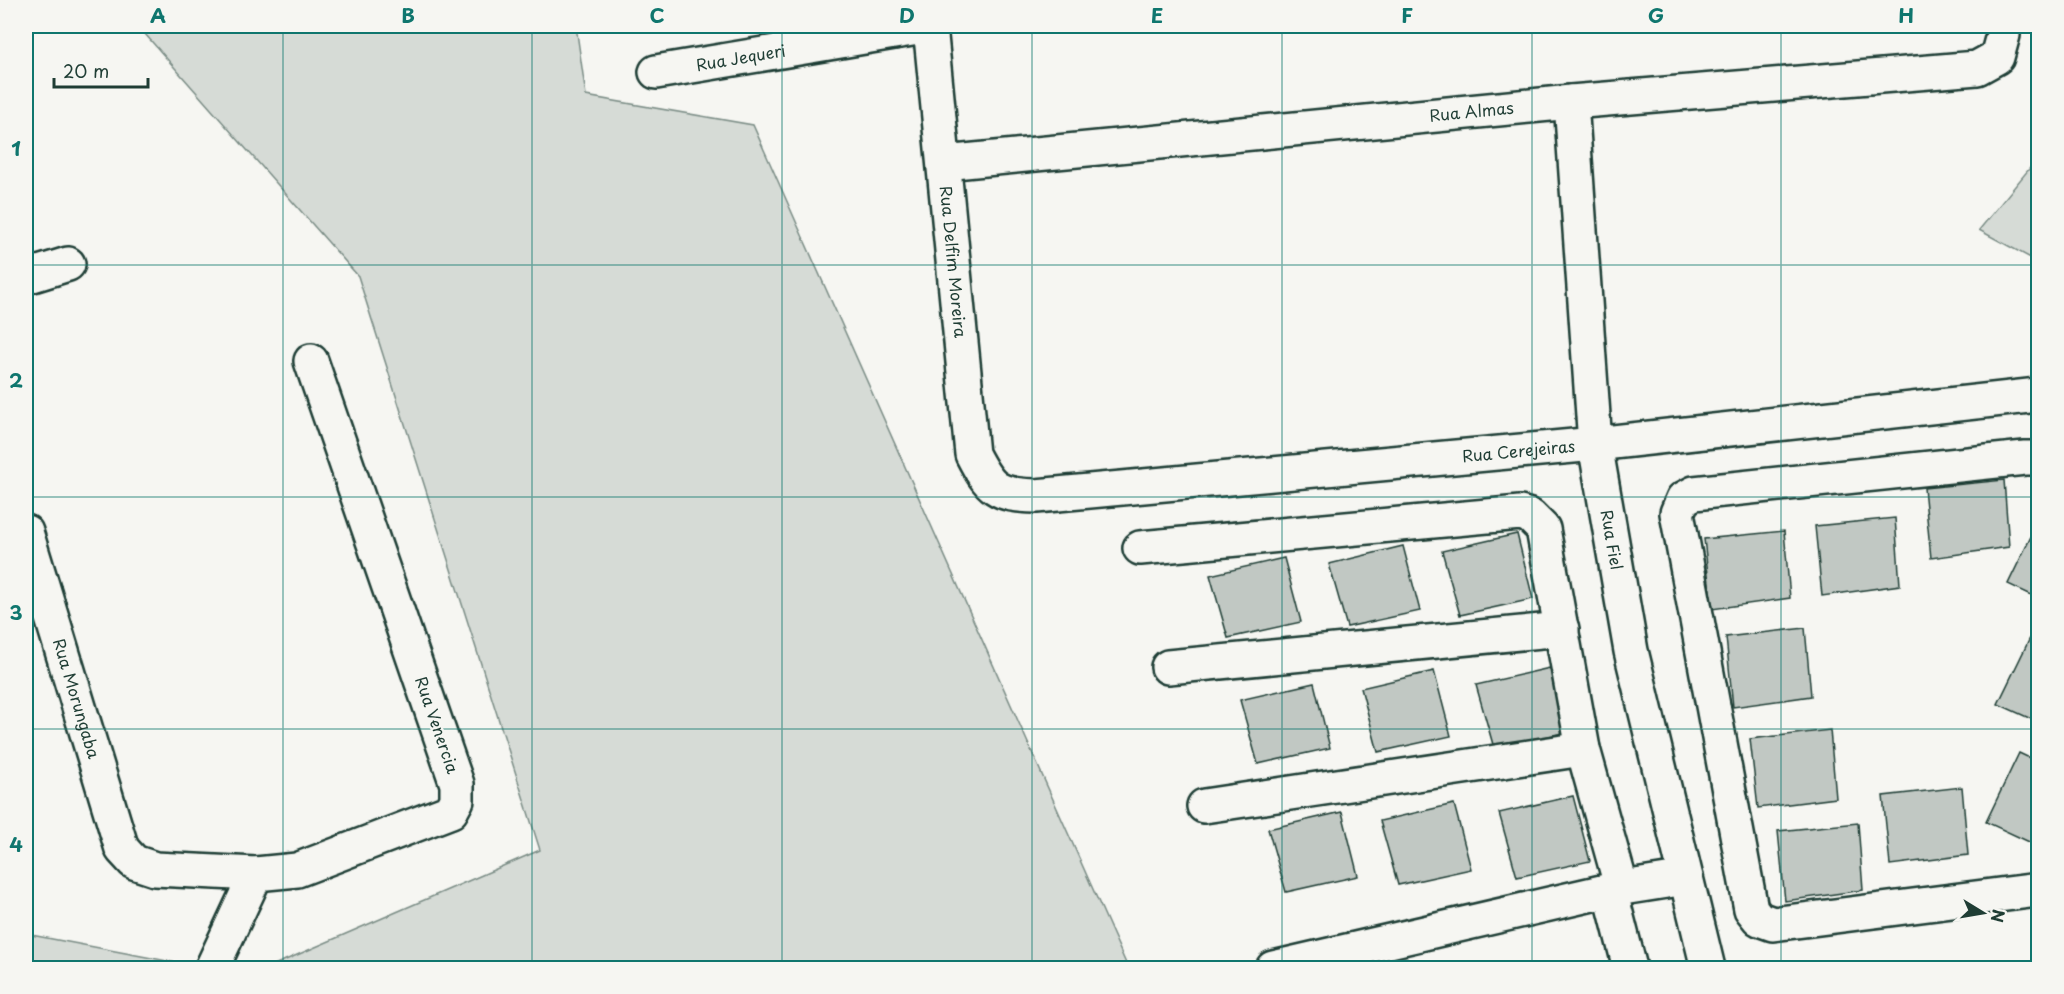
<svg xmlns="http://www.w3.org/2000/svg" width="2064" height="994" viewBox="0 0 2064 994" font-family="'Playpen Sans',sans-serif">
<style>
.green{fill:#d6dbd6;stroke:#7a8c85;stroke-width:1.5}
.building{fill:#c1c8c3;stroke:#1f3d34;stroke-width:1.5}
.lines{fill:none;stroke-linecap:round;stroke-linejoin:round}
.minor-casing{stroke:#1f3d34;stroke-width:38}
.minor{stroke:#f6f6f2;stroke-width:33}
.grid{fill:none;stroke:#0f766e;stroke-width:1.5;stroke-opacity:0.55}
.labels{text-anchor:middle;stroke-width:4.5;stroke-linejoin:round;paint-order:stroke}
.street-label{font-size:16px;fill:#1f3d34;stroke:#f6f6f2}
.neatline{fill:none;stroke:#0f766e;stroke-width:2}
.grid-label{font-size:20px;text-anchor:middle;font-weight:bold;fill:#0f766e}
</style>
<rect width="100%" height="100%" fill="#f6f6f2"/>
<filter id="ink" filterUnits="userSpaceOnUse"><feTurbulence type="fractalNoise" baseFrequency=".0167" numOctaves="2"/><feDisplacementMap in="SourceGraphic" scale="12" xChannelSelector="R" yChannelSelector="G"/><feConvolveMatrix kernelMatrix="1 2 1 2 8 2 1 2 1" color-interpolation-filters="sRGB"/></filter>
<g filter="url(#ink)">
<path class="green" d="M138 26H576L586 96 753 125 1128 968H267L540 850 358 276Z
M2038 158V262L1979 230Z
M26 934 204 968H26Z"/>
<path class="building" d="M2004 480 2009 547 1931 558 1924 488Z
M1895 518 1900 585 1822 596 1815 526Z
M2038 522V598L2008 584Z
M1784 531 1790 598 1712 609 1704 539Z
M1517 534 1533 599 1460 615 1442 551Z
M1403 546 1420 611 1347 627 1329 564Z
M1284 558 1301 622 1228 638 1210 575Z
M1805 628 1811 696 1733 707 1726 637Z
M2032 634 2038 637V722L1998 704Z
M1550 668 1567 732 1494 748 1476 685Z
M1434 671 1451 736 1378 752 1361 688Z
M1314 683 1330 748 1258 764 1240 700Z
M1830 730 1836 798 1758 808 1750 739Z
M2019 753 2038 762V846L1986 822Z
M1962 787 1968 855 1890 865 1883 796Z
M1573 796 1590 861 1517 877 1499 813Z
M1454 804 1471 869 1398 885 1380 821Z
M1342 812 1358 876 1286 892 1268 829Z
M1858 823 1863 890 1785 901 1778 831Z"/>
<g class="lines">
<defs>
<g id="minor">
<path id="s1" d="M930 26 972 454C990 489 996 495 1036 496L1595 444 2038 395"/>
<path id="s2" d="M656 72 930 26"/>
<path id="s3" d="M1571 102 1595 444 1631 651 1708 968"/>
<path id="s4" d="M944 163 1571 102 1977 68 1997 57 2003 35 2002 26"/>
<path d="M26 277 68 264"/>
<path d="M2038 458H2025L1694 493 1683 499 1677 513 1751 909 1759 919 1773 924 2038 890"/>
<path id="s5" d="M26 532 122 849 134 862 155 869 256 874 297 870 451 811 457 800V784L311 361"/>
<path d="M1140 548 1520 513 1530 516 1543 529 1583 749 1622 889"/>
<path d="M1168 667 1562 629"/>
<path d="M1204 806 1583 749"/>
<path d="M1610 890 1630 968"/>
<path d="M212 968 256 874"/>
<path d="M1273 968 1610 890 1686 878"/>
</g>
</defs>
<use href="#minor" class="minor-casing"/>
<use href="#minor" class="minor"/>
</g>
</g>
<path class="grid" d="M283 26V968M532 26V968M782 26V968M1032 26V968M1282 26V968M1532 26V968M1781 26V968M26 265H2038M26 497H2038M26 729H2038"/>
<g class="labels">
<g class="street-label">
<text dy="6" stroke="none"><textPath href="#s2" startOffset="86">Rua Jequeri</textPath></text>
<text dy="6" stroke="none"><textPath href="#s4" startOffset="530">Rua Almas</textPath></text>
<text dy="6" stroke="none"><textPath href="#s1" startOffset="237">Rua Delfim Moreira</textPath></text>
<text dy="6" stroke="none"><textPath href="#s1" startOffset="998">Rua Cerejeiras</textPath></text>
<text dy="6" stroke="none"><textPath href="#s3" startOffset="440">Rua Fiel</textPath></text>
<text dy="6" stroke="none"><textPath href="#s5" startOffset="174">Rua Morungaba</textPath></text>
<text transform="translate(437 725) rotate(71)" y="6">Rua Venercia</text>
</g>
</g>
<rect width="2064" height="994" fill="none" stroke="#f6f6f2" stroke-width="66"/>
<g transform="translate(1983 913) rotate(101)" stroke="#f6f6f2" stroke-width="4.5" paint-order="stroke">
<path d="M0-4.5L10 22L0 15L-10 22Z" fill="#1f3d34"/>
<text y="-9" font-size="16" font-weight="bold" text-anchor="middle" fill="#1f3d34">N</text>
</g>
<path d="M54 78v9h94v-9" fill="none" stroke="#1f3d34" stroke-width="3"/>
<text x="63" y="78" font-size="18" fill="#1f3d34" stroke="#f6f6f2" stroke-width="4.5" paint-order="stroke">20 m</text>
<rect x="33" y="33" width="1998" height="928" class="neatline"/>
<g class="grid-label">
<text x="158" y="23">A</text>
<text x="408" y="23">B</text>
<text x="657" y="23">C</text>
<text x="907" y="23">D</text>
<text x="1157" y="23">E</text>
<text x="1407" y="23">F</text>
<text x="1656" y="23">G</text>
<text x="1906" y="23">H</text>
<text x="16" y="156">1</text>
<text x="16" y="388">2</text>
<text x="16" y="620">3</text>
<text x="16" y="852">4</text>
</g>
</svg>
